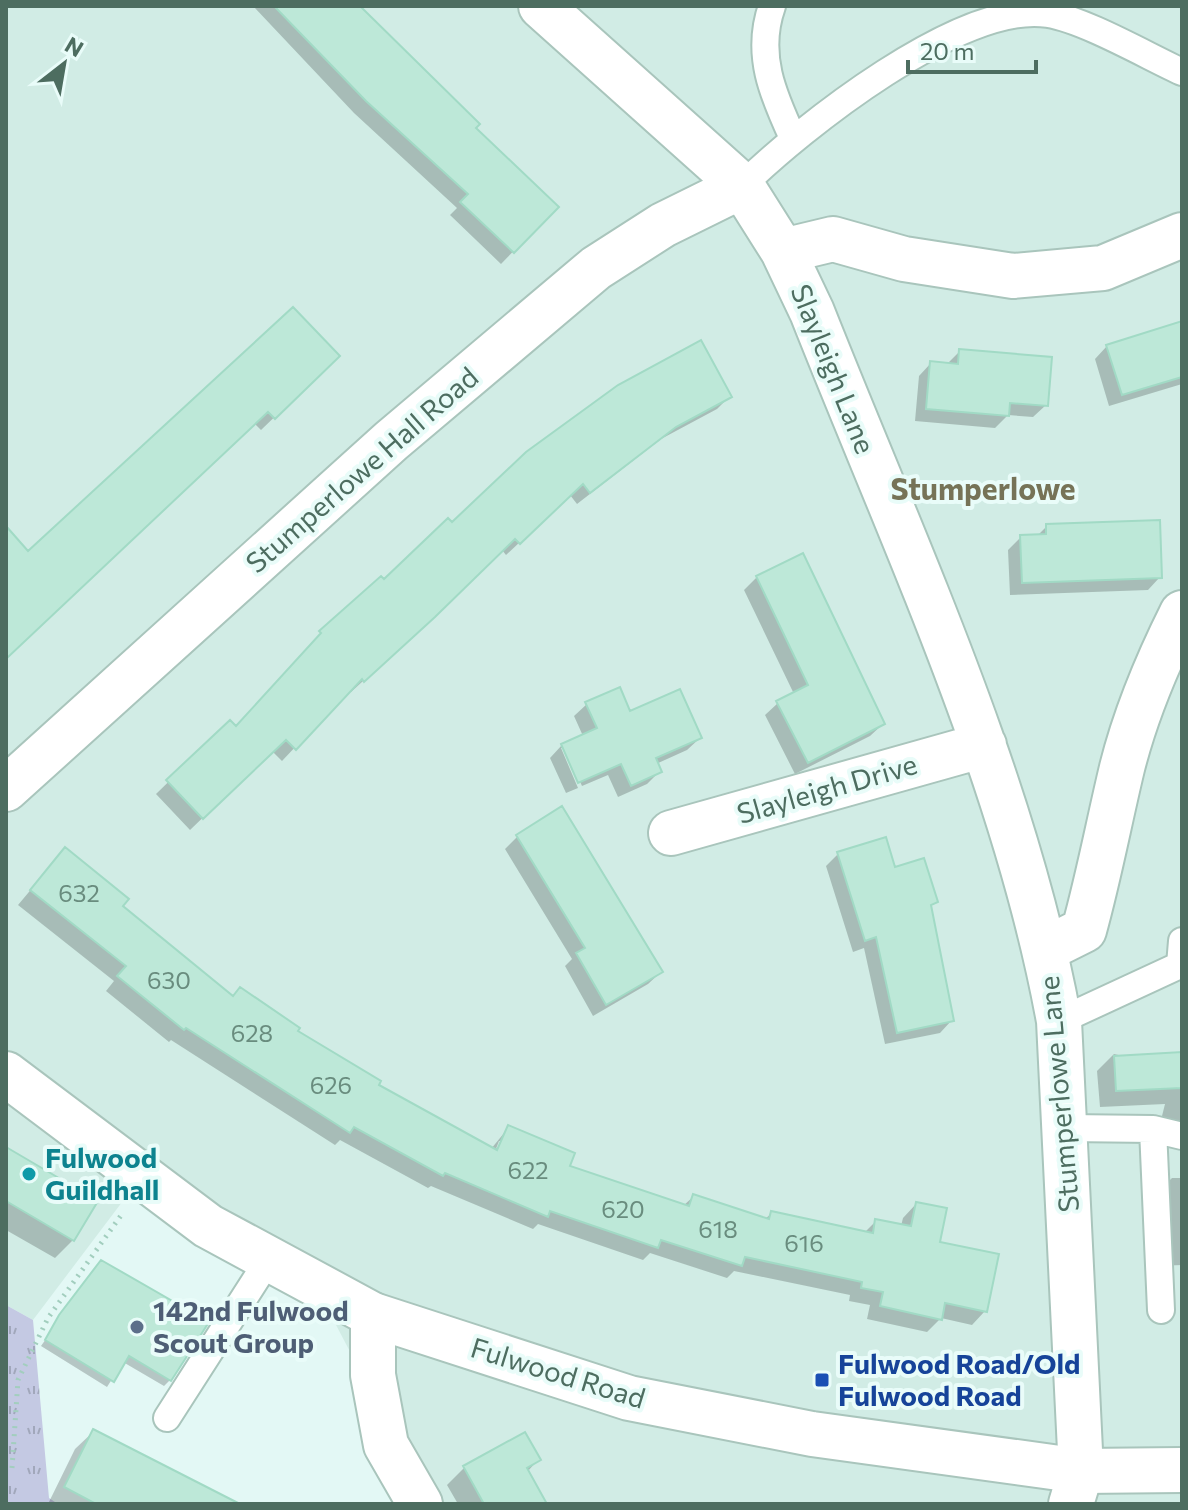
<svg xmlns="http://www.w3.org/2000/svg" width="1188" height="1510" viewBox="0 0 1188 1510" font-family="Commissioner,sans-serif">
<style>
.residential{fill:#d1ece5}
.grass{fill:url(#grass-tufts)}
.shadow{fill:#0003;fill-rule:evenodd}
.building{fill:#bde8d8;stroke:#a1dac5;stroke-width:2}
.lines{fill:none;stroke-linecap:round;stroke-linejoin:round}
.service-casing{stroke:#a9c5bc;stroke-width:30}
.minor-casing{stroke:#a9c5bc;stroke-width:48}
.tertiary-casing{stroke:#a9c5bc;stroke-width:48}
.path{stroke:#a2cebe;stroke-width:5;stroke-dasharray:2 6;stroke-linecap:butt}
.service{stroke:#fff;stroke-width:26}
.minor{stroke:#fff;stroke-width:44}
.tertiary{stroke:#fff;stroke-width:44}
.culture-dot{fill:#0f9aa8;stroke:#e9fcf9;stroke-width:3}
.service-dot{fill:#5c6f8a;stroke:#e9fcf9;stroke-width:3}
.transit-dot{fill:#1a4fb4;stroke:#e9fcf9;stroke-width:3}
.labels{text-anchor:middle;stroke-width:8;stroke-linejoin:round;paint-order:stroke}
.number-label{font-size:24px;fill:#698c7e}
.street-label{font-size:28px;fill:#4d6d60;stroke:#e9fcf9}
.culture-label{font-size:28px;font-weight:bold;fill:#0d838f;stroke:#e9fcf9;text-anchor:start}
.service-label{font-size:28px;font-weight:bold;fill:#4e5e75;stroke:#e9fcf9;text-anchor:start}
.transit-label{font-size:28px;font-weight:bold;fill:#164399;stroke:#e9fcf9;text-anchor:start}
.neighbourhood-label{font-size:30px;font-weight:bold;fill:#767357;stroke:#e9fcf9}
</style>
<defs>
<pattern id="grass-tufts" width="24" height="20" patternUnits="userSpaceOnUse" patternTransform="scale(2)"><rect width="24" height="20" fill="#c4c9e3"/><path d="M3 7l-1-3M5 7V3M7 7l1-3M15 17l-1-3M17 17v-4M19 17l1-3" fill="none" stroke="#a1a7bb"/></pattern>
</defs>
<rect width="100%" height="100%" fill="#e3f8f5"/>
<path class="residential" d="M6 6H1182V1504H430L325 1304 144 1173 33 1320 6 1305Z"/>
<path class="grass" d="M6 1305 33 1320 49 1498 58 1504H6Z"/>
<path class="shadow" d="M253 6H357L474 128 556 207 501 264 450 215 457 208 354 113Z
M1182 323V384L1109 406 1095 359 1107 346Z
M960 351 1046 405 1033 417 1008 415 995 428 915 421 919 376 931 363H948Z
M338 356 261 430 254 423 6 657V542L28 554Z
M730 396 717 409 661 439 577 504 570 495 506 555 502 550 420 629 351 692 349 690 282 761 272 751 190 830 156 794 230 722 235 728 321 633 452 525Z
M1047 526 1160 577 1148 590 1010 595 1008 550 1021 537H1036Z
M757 577 883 724 870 736 795 774 765 715 778 703 794 694 744 590Z
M587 704 629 714 700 738 687 750 656 764 660 771 647 784 618 797 608 775 582 786 565 748H561L578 788 566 793 550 758 562 745 583 736 574 716Z
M518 836 661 972 648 984 593 1016 565 966 572 959 505 849Z
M65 849 120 906 232 997 295 1032 376 1086 491 1149 509 1127 567 1167 683 1206 694 1196 765 1219 772 1213 864 1233 876 1221 901 1226 903 1218 916 1204 938 1243 985 1311 972 1325 941 1318 927 1332 867 1319 870 1305 849 1301 850 1295 734 1271 727 1278 650 1253 643 1260 538 1224 533 1229 431 1186 428 1188 340 1140 335 1145 171 1040 169 1042 106 991 114 981 18 905ZM499 1141H504L492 1159Z
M838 854 894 869 935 902 929 908 952 1020 940 1033 885 1044 864 948 853 952 826 866Z
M1114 1054 1182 1069V1125L1161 1120 1165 1104 1100 1107 1097 1071Z
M6 1149 73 1240 55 1258 6 1230Z
M1172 1178H1182V1265L1157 1266 1154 1196Z
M96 1268 170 1380 164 1386 123 1362 107 1387 41 1346Z
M94 1431 215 1504H48L75 1449Z
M524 1434 538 1460 527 1472 545 1504H458L447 1485 464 1468Z"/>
<path class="building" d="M274 6H360L480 124 476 128 559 207 514 253 460 202 468 194 366 101Z
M293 307 340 356 275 419 268 412 6 659V526L28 551Z
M1182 321V377L1122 395 1106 345Z
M701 340 732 397 676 427 590 493 583 484 520 544 515 539 435 617 364 682 362 679 296 750 286 740 203 819 166 780 230 720 236 726 321 633 319 631 381 576 384 579 448 518 452 522 526 452 618 385Z
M959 349 1052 357 1048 406 1010 403 1009 416 926 409 930 361 958 364Z
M1160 520 1162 578 1022 583 1020 535 1046 534V524Z
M803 553 885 724 808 763 776 701 808 685 756 576Z
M620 687 630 711 680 689 702 738 656 758 662 772 631 786 621 764 578 783 561 744 597 728 585 702Z
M562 806 663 972 606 1005 576 953 585 948 516 835Z
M886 837 895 867 924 858 938 902 931 905 954 1021 897 1033 876 937 865 941 837 852Z
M65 847 129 899 123 906 233 996 240 987 300 1028 298 1031 381 1081 379 1085 497 1150 508 1125 575 1153 570 1166 689 1206 693 1194 769 1219 771 1211 873 1233 875 1219 911 1226 916 1202 947 1208 940 1242 999 1254 987 1312 945 1303 942 1320 880 1306 883 1292 861 1288 862 1282 745 1257 742 1266 661 1240 658 1248 550 1211 548 1217 445 1173 443 1176 354 1127 350 1133 186 1028 184 1030 117 976 126 966 30 890Z
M1182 1052V1088L1116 1091 1114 1056Z
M6 1147 98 1201 74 1241 6 1201Z
M101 1260 209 1322 171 1381 129 1356 114 1382 45 1340 59 1315Z
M93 1429 240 1504H96L64 1487Z
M525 1432 541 1460 527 1468 547 1504H484L463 1466Z"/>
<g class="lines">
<defs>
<path id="service" d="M772 6C755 54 773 95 793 138
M742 186C801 128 962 0 1048 14 1085 20 1147 56 1182 72
M1059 1021 1180 965 1182 941
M1067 1128 1153 1129 1182 1136
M1153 1129 1161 1310
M167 1418 269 1259"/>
<path id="minor" d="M541 6 742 186 783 251 812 312C902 540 1015 779 1059 1021L1081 1471 1071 1504
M783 251 833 239 904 259 1013 276 1103 268 1182 235
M6 789 391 441 596 268 663 225 742 186
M671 833 984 745
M1046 949 1084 930C1099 876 1109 822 1122 768 1135 716 1158 661 1182 613
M373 1315V1375L386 1445 420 1504"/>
<path id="tertiary" d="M6 1074 208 1226 373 1315 629 1398 812 1434 1081 1471 1182 1470"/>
</defs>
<use href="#service" class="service-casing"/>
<use href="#minor" class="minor-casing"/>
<use href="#tertiary" class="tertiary-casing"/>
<path class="path" d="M12 1468 18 1380 48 1318 122 1214"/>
<use href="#service" class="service"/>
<use href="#minor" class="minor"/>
<use href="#tertiary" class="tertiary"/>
</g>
<circle class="culture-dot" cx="29" cy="1174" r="8"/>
<circle class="service-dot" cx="137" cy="1327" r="8"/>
<rect class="transit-dot" x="814" y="1372" width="16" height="16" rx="4"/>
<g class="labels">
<g class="number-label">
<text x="79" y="902">632</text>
<text x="169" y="989">630</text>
<text x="252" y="1042">628</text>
<text x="331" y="1094">626</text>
<text x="528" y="1179">622</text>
<text x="623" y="1218">620</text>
<text x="718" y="1238">618</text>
<text x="804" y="1252">616</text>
</g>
<g class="street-label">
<text transform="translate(833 369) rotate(68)" y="10">Slayleigh Lane</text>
<text transform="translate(362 470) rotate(-41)" y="10">Stumperlowe Hall Road</text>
<text transform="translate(827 789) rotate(-16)" y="10">Slayleigh Drive</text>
<text transform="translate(1059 1094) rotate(-95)" y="10">Stumperlowe Lane</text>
<text transform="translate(558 1373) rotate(17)" y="10">Fulwood Road</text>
</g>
<g class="culture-label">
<text x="45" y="1168">Fulwood<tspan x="45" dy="32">Guildhall</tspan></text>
</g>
<g class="service-label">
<text x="153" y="1321">142nd Fulwood<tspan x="153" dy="32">Scout Group</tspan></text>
</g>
<g class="transit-label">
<text x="838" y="1374">Fulwood Road/Old<tspan x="838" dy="32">Fulwood Road</tspan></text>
</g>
<g class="neighbourhood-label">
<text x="983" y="500">Stumperlowe</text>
</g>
</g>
<rect width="1188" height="1510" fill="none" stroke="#4d6d60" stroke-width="16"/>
<g transform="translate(64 64) rotate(31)" stroke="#e9fcf9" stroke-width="6" paint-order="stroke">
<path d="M0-6L14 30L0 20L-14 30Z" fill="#4d6d60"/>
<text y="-12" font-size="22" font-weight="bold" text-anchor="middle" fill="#4d6d60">N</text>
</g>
<path d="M908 60v12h128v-12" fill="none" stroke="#4d6d60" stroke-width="4"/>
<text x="920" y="60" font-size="24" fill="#4d6d60" stroke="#e9fcf9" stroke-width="6" paint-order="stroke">20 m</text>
</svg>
